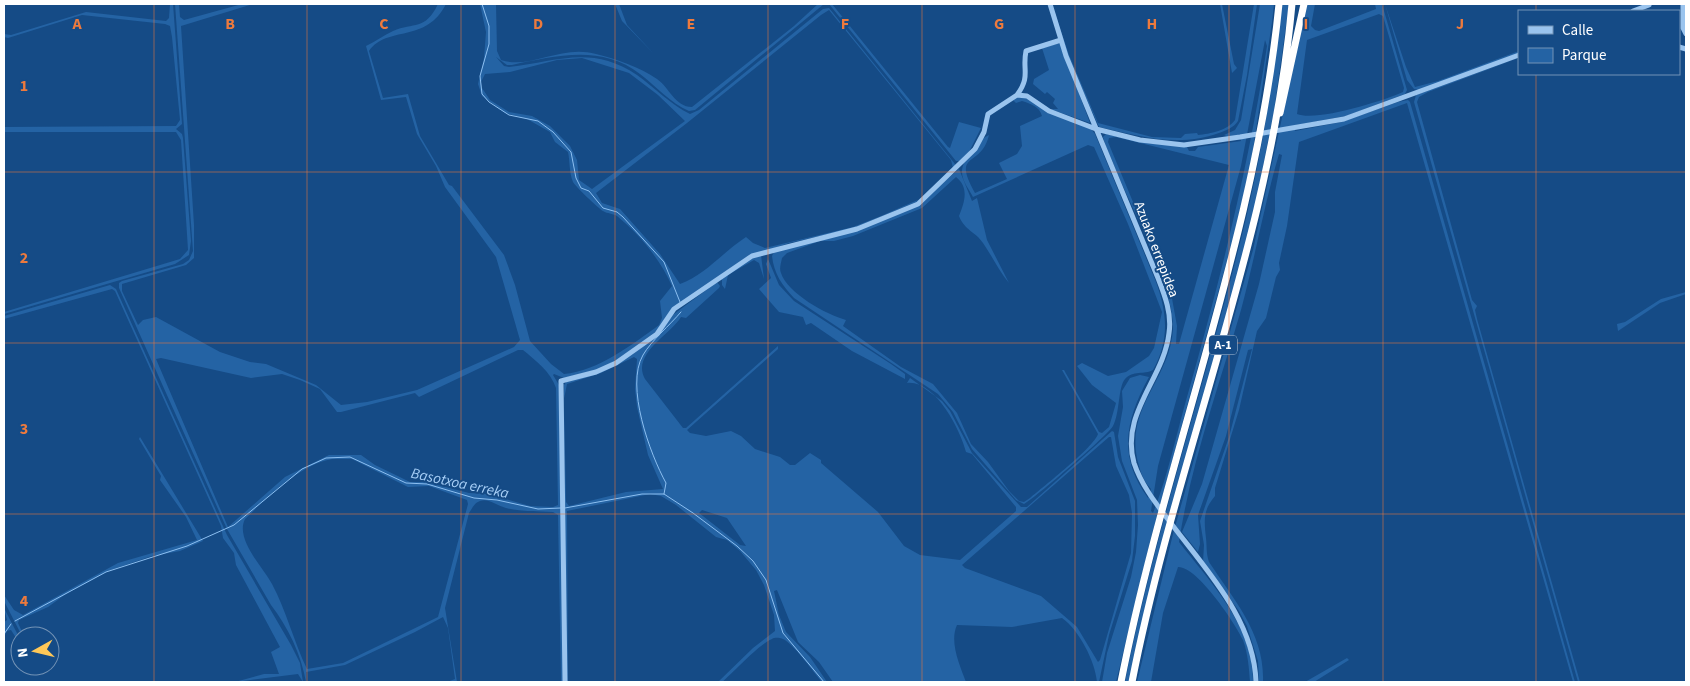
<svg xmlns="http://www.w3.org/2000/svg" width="1690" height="686" viewBox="0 0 1690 686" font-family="'Source Sans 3',sans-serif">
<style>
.green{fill:#2463a4;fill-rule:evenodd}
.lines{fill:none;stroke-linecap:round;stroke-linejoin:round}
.stream{stroke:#8cbff1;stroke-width:1}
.minor{stroke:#9ac4ee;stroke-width:5}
.highway{stroke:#fff;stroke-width:7}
.grid{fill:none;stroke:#ed7a3d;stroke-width:1;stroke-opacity:0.55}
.labels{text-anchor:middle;stroke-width:4;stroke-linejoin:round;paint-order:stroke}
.shield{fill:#154b86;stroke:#b9c9db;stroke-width:1}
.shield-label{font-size:12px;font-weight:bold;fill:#fff}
.street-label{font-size:14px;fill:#fff;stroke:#154b86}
.water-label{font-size:15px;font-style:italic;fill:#a6cef6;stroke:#154b86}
.grid-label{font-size:16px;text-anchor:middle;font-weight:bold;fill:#ed7a3d;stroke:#154b86;stroke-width:4;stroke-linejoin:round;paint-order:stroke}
</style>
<rect width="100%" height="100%" fill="#154b86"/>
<path class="green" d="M170 4H173L182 124 176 129 182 134 183 138 191 241 189 255 175 264 4 314V312L180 259 188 250 181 140 176 132H4V127L176 126 180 120 172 37 170 26 165 24 82 15 8 38 4 37V34L11 35 86 12 166 21 169 18Z
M175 4H179L180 17 184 20 242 4H253L181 26 194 225V258L186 265 122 284V291L138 325 143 320 156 317 220 352 250 362 266 364 316 385 341 405 367 402 417 390 514 347 520 340 496 257 445 187 436 166 417 134 406 97 381 100 366 46C375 42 384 35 393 31 414 22 425 31 438 4H446C426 44 387 25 369 51L383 98 408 94 420 136 449 185 452 186 504 255 515 285 530 341 551 364 564 374C598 371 633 344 659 325L662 318 660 301 672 286C660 259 640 235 617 216 612 213 608 214 603 211 599 209 574 185 573 182 569 173 570 161 568 152L555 142 550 132 527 119 505 113 482 96 478 84 484 58 486 32 480 4H496L497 51 501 60C530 70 561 44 596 54 616 59 640 67 657 79 669 87 675 107 692 107L794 26 818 4H824L695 110 689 111C671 104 655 85 640 74 601 44 555 56 512 65H507L496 57 504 66 509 67C556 62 591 44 637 75 654 87 671 105 690 114L699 110 823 9 829 8 955 164V167L916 202 851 229 789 243 745 258 676 306 657 331 618 359 600 369 564 378 554 374 553 375 559 385 564 682H561L558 515 553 512C538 511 521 512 506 508 497 506 489 498 480 501 474 503 472 509 469 513L445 608 457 682H447L455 679 448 628 443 617 415 632 345 665 306 672V682C301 654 288 627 271 605L227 529 119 288V283L122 281 183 264 189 260 193 251ZM829 10 951 160 953 168 920 199 881 216 853 227 765 248 753 243 746 237C723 252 705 275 680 284L660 254 620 209 602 203 596 193 687 123 821 15ZM582 58 629 73 658 95 685 121 592 189 579 180 577 160 570 146 550 126 532 116 509 112 490 100 482 88 481 82 485 74 510 72 557 60ZM518 350H523C535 360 551 372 556 388L558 505 553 507 530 506 488 494 469 493 426 482H410L375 465 361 455H329L285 477 228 527 156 359 161 358 251 378 282 374 300 380 320 389 337 412H341L415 393 419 397ZM332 459H352L408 487 429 486 467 500 468 504 438 617 343 663 307 669C294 642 286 610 272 584 262 566 235 539 245 519 268 497 299 465 332 459Z
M615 4H619L627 25 654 54 622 21Z
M829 4H832L948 147 950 148 959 122 981 128 969 152 960 161H956Z
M1052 4 1069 55 1098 123 1152 137 1181 138 1185 134 1197 133 1198 135C1210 134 1228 130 1235 120L1254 4H1257L1247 75 1238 121C1233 128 1227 130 1219 133 1178 148 1139 136 1099 127L1067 55Z
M1220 4H1222L1234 64 1237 68 1232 73Z
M1260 4H1274L1272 22 1251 163 1235 231 1152 534 1116 682H1102L1107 653 1131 577 1136 552 1138 525 1137 500 1122 461 1118 436 1123 407 1122 391 1130 378 1140 375 1149 377C1126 419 1117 456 1148 498L1151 489C1145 483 1141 474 1139 466 1122 409 1170 381 1173 329 1174 289 1134 212 1117 173 1113 161 1106 149 1103 137L1106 134 1146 143 1187 147 1189 151H1195L1198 147 1241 141 1240 135 1229 137 1224 135 1235 130 1241 120ZM1265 40 1267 46C1249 165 1220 281 1187 397 1176 435 1168 476 1153 513L1151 511 1158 466 1241 166ZM1116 137 1229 165 1179 344H1176L1177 326 1171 293 1108 142 1109 138Z
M1282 4H1289L1274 111 1250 232 1157 563 1129 682H1125C1155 531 1205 385 1242 235 1261 159 1273 82 1282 4Z
M1307 4H1315L1311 26 1315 30 1319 31 1376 9 1375 4H1382L1407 90 1405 94 1346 116 1296 125 1295 131 1341 122 1398 102 1408 100 1410 102 1575 682H1573L1407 103 1299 142 1287 226 1279 263 1280 270 1276 277 1266 318 1257 331 1239 410 1215 488V496C1203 510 1204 520 1206 538 1207 547 1206 553 1209 562 1234 600 1265 634 1263 682H1259L1258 661 1247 626 1239 611 1203 562 1204 545 1200 521 1229 437 1252 349 1248 350 1226 436 1198 515 1200 544 1198 552 1182 532 1202 484 1259 284 1275 212V192L1282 155 1279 154C1264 205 1255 258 1241 310 1219 386 1191 463 1179 542 1211 583 1254 627 1253 682H1250C1249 668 1248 654 1243 640 1235 623 1197 566 1178 567L1163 613 1151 682H1137L1173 534 1253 250ZM1379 14 1383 16 1404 88 1403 92C1383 101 1316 122 1297 114L1307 40Z
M1385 4 1406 67 1415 87 1438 81 1519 51V53L1419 90 1414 89 1407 80Z
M1060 43 1090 123 1050 109H1058L1053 103 1055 99 1047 92 1045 94 1033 84 1034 79 1049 70 1042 48Z
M1519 58 1428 92 1419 97 1417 102 1472 300 1477 306 1475 310 1477 319 1580 682H1578L1414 102 1416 95Z
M1017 96 1028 97 1048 110 1091 129 1095 134 1156 282C1167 312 1170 340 1153 370 1144 375 1133 370 1125 379 1118 387 1120 413 1113 426 1110 433 1033 500 1024 504L1016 500 972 449 953 412 938 394 794 298C782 285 774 274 772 256L774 252 857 230 917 205 959 169 972 201 977 198 987 240 1009 283C999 271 992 256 983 243 975 231 965 231 959 216 964 203 970 188 956 177L922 208 853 236 834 241H820L787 253 782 258C781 263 779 269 781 273 787 293 827 315 846 320L843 326 901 367 933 384 957 413 971 444 988 462 1009 491 1019 501 1024 502 1030 498C1043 487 1094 447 1098 434L1062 370H1064L1099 432 1102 433 1109 427 1116 403 1092 385 1077 366 1082 363 1108 376 1126 372 1149 356 1154 348 1162 312 1128 224 1094 147 1088 145 973 197C969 189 962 181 962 172 962 159 979 139 989 135 981 169 951 150 975 193L1007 179 999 163 1017 154 1022 146 1020 126 1042 116C1039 106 1031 104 1022 101L1016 103 1013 100Z
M761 255 764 279 759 263 754 260 728 275 725 289 722 285V278L745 261Z
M768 259 779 285 794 301 891 364 905 374V379L852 351 811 323 806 325 803 317 779 312 759 289 771 278 766 264Z
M717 282 720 286 719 288 686 318 681 317C670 335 631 354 645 379L683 428H686L778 346V349L687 430 690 433 706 436 731 431 741 436 755 449 780 457 790 465H795L810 453 821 460V463L878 512 904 546 920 555 960 560 1016 511V507L972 454 966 452C960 429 935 380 907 383L910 378 942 401 950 411 972 453 1021 507H1027L1112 431 1114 432 1118 457 1135 501V536L1132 561 1109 635 1099 682H1097C1095 661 1079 630 1062 618L1012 627 957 625C949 642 960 666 966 682H833L819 662 798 642 777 590 774 591 779 615 786 632 810 657 827 682H822C814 673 793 643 783 639 780 638 775 637 772 639 759 644 734 672 722 682H718L753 648 775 631 774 615 764 585 756 570 740 551 727 540 716 537 676 505 661 496 650 494 567 511 568 682H566L564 385 566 382 587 376 613 366 635 351 660 332 674 314ZM634 357 637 359 635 389 637 407 648 455 663 489 626 492 569 506 566 502 564 399 567 384 601 373ZM1109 437H1111L1116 466 1129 495 1132 513 1131 553 1100 660 1098 662 1077 627 1041 596 965 568 962 565ZM702 510 727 518 746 546 740 545 699 513Z
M110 285 116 289 227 535 291 645 300 663 303 682 298 674 235 682 264 674H279L271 652 280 647 236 565 234 553 223 538 221 526 115 291 112 289 4 319V316Z
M1686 292V294L1660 303 1618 331 1617 324 1625 322 1661 299Z
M140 437 203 541 180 551 152 556 108 571 66 594 48 607 19 620 18 623 24 636H22L4 601V595L14 610 23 615 118 563 197 540 186 517 160 480 161 476 139 439Z
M4 608 20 639V644L11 630 7 631 4 637V622L7 620Z
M1347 658 1349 660 1314 682H1305Z"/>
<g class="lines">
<path class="stream" d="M482 4 489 26V44L480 76 482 94 489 102 509 115 538 121 553 132 571 152 576 178 581 188 589 191 603 208 617 212 623 217 664 262 680 302
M664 494 666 483C650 454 625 386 643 355 651 341 670 325 681 312
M565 508 642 494H664L693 513 737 546 753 561 766 580 783 633 824 682
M15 621 106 572 187 546 234 525 302 469 326 458 350 457 406 483 427 484 474 498 497 500 538 509 561 508
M4 634 11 624"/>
<path class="minor" d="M1050 4 1066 56 1158 278C1165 296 1172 314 1169 333 1164 379 1120 413 1134 463 1141 484 1154 501 1167 518 1204 568 1254 618 1256 682
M1683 4V28L1686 34
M1633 11 1649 5
M1679 47 1686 49
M1017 95C1031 76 1022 70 1026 51L1061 40
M565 682 561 381 596 372 616 363 657 334 674 309 752 256 857 229 918 204 975 149 984 132 988 114 1017 95 1027 96 1049 111 1096 129 1140 140 1184 145 1240 137 1344 119 1519 55"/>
<path class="highway" d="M1280 113 1304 4
M1121 682C1166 454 1256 237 1279 4
M1132 682C1177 453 1271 238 1292 4"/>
</g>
<path class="grid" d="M154 4V682M307 4V682M461 4V682M615 4V682M768 4V682M922 4V682M1075 4V682M1229 4V682M1383 4V682M1536 4V11M1536 74V682M4 172H1686M4 343H1686M4 514H1686"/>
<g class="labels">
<rect class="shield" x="1209" y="335.5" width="28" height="19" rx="4"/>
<g class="shield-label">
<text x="1223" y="349">A-1</text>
</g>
<g class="street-label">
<text transform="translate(1157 249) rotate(69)" y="5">Azuako errepidea</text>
</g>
<g class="water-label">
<text transform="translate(460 483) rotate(12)" y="5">Basotxoa erreka</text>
</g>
</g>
<g class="grid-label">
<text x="77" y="29">A</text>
<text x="230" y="29">B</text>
<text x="384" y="29">C</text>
<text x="538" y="29">D</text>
<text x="691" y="29">E</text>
<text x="845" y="29">F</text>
<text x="999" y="29">G</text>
<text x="1152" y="29">H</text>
<text x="1306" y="29">I</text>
<text x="1460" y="29">J</text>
<text x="24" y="91">1</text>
<text x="24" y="263">2</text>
<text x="24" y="434">3</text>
<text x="24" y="606">4</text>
</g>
<rect width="1690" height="686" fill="none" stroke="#ffffff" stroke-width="10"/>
<rect x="1518" y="10" width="162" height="65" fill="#154b86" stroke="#7393b6"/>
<rect x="1528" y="26" width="25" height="8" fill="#9ac4ee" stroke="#7393b6"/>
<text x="1562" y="35" font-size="15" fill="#ffffff">Calle</text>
<rect x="1528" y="48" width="25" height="15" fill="#2463a4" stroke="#7393b6"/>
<text x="1562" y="60" font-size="15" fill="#ffffff">Parque</text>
<g transform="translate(35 651) rotate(262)"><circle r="24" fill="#154b86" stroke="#7393b6"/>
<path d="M0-4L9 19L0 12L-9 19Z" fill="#ffc858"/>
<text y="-8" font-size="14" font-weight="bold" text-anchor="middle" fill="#ffffff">N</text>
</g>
</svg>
